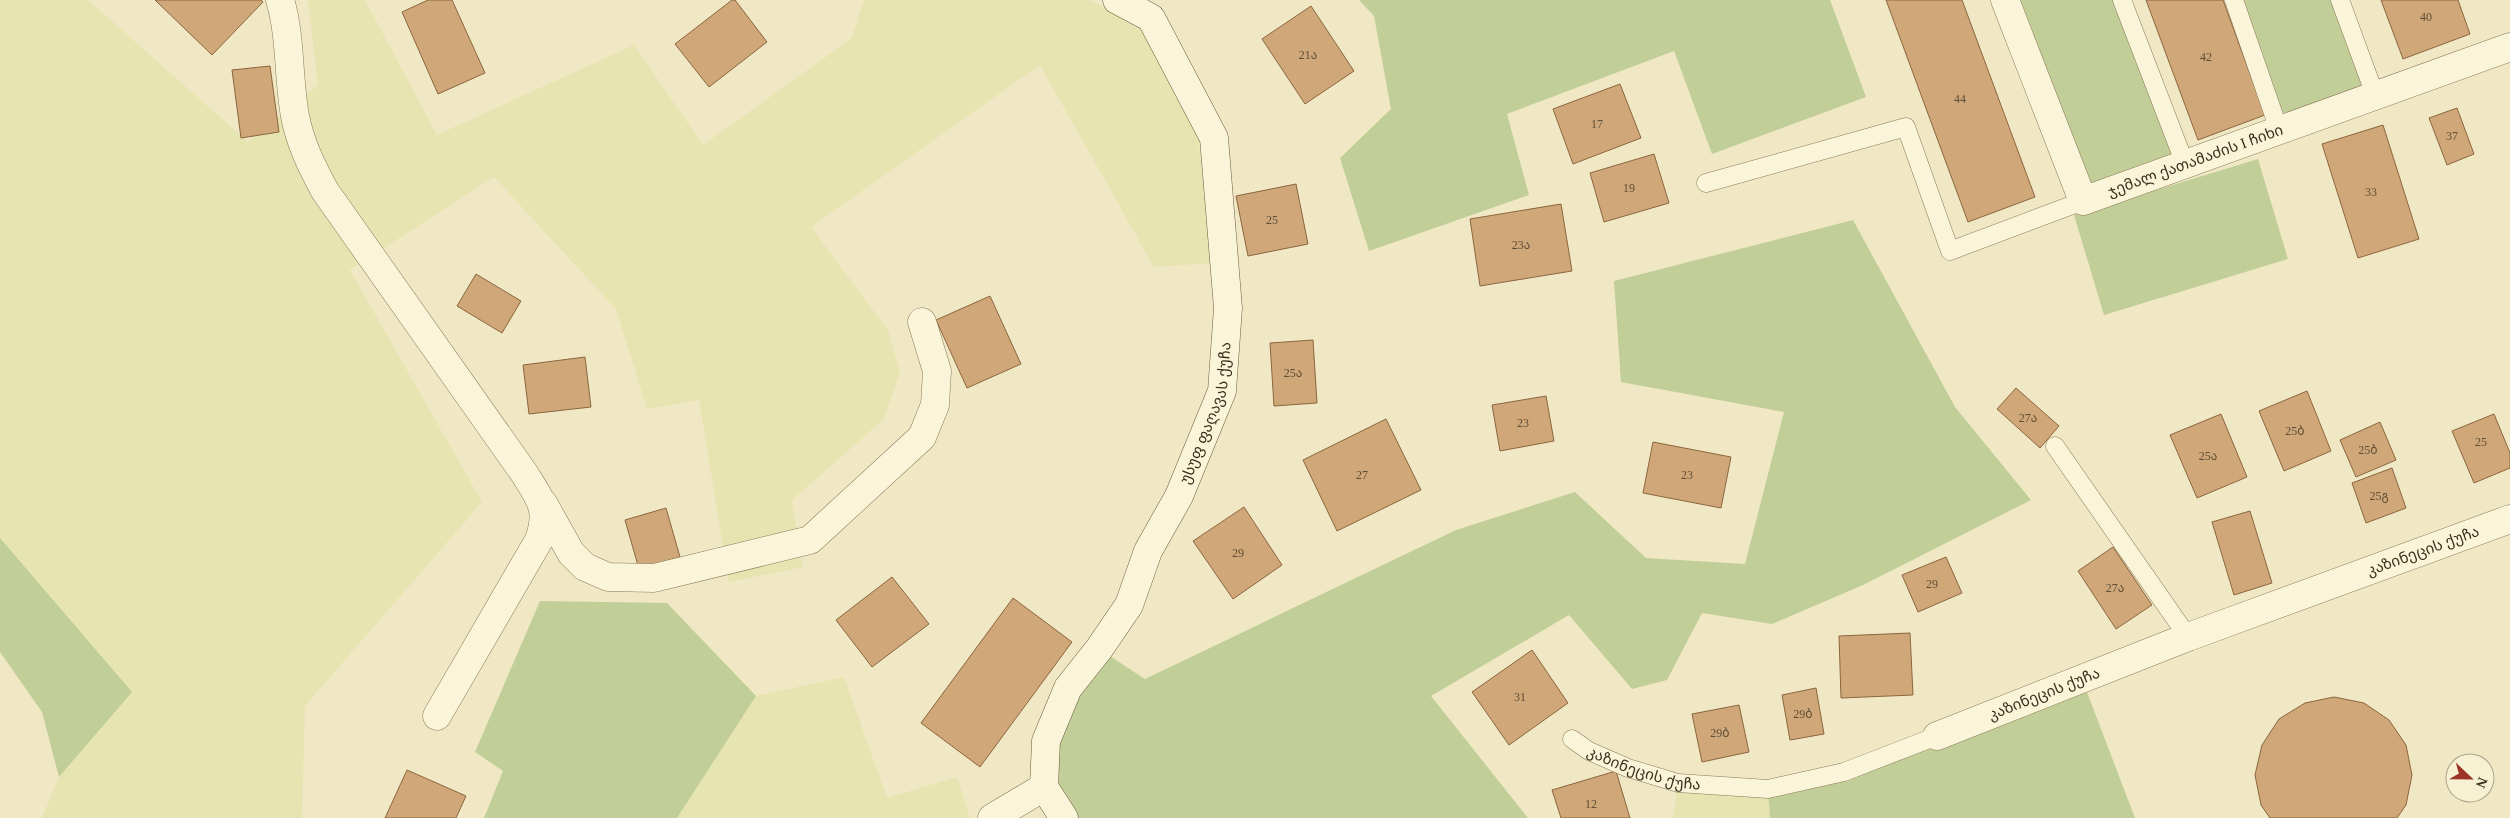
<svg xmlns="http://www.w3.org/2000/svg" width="2510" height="818" viewBox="0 0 2510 818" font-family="'Times New Roman','Noto Sans Georgian',serif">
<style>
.farmland{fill:#e6e4b1}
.green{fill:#c1ce98}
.building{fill:#cfa779;stroke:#8b663f}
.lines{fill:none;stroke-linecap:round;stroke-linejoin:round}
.lane-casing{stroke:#8b7a5a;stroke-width:19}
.street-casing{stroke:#8b7a5a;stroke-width:29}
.secondary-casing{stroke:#6d5b3d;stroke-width:29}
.lane{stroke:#faf4d8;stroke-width:18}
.street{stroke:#faf4d8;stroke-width:28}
.secondary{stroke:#faf4d8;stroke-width:28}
.labels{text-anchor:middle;stroke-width:4;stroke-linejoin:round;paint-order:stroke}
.number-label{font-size:12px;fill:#604e35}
.street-label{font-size:15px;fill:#3b301e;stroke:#f7f1d4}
</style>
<rect width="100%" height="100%" fill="#f0e8c4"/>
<path class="farmland" d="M0 0H88L248 142 318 85 308 0H365L437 135 634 45 703 145 852 38 864 0H1090L1140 25 1198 134 1212 263 1154 267 1040 65 811 227 888 330 900 373 883 420 792 500 803 567 729 582 699 400 647 409 616 309 494 177 350 270 482 502 305 706 302 818H42L59 777 131 692 0 538Z
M844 677 887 798 957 777 970 818H677L756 696Z
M1678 783 1768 789 1770 818H1673Z"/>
<path class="green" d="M1359 0H1830L1866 97 1712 154 1674 51 1507 114 1529 195 1369 251 1340 158 1391 109 1374 16Z
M2005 0H2123L2185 164 2083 201Z
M2234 0H2340L2375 95 2279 130Z
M2258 159 2288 259 2104 315 2074 215Z
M1853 220 1955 407 2031 500 1863 585 1772 624 1702 613 1667 680 1632 689 1569 615 1431 696 1528 818H1064L1046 741 1099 649 1145 679 1456 530 1575 492 1646 558 1745 564 1784 412 1621 382 1614 281Z
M0 538 132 692 59 777 42 712 0 652Z
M540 601 667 603 756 696 677 818H484L503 771 475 752Z
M2082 679 2135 818H1770L1768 789 1844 772Z"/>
<path class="building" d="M155 0H261L263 2 212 55Z
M428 0H452L485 73 438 94 402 12Z
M732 0H735L767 42 709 87 675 44Z
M1886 0H1962L2035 197 1968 222Z
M2146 0H2223L2265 115 2198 140Z
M2381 0H2458L2470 34 2403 59Z
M1311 6 1354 71 1305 104 1262 39Z
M270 66 279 132 241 138 232 70Z
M1620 84 1641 138 1573 164 1553 109Z
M2457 108 2474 154 2447 165 2429 118Z
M2383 125 2419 239 2358 258 2322 144Z
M1654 154 1669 203 1604 222 1590 173Z
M1296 184 1308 244 1248 256 1236 196Z
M1561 204 1572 271 1480 286 1470 219Z
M476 274 521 301 502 333 457 306Z
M990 296 1021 364 967 388 936 320Z
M1313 340 1317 403 1274 406 1270 343Z
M585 357 591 407 529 414 523 365Z
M2016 388 2059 426 2040 448 1997 409Z
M2307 391 2331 451 2284 471 2259 411Z
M1546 396 1554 441 1500 451 1492 405Z
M2221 414 2247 477 2197 498 2170 435Z
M2494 414 2510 453V468L2474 483 2452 431Z
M1386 419 1421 490 1337 531 1303 460Z
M2380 422 2396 460 2356 477 2340 440Z
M1653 442 1731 457 1721 508 1643 493Z
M2392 468 2406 508 2366 523 2352 483Z
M1244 507 1282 565 1233 599 1193 541Z
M666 508 680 557 639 569 625 520Z
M2250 511 2272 583 2234 595 2212 522Z
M2113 547 2152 605 2116 629 2078 571Z
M1946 557 1962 593 1918 612 1902 575Z
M892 577 929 624 872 667 836 620Z
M1013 598 1072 642 980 767 921 723Z
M1910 633 1913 695 1841 698 1839 636Z
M1532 650 1568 703 1509 745 1472 692Z
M1816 688 1824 734 1790 740 1782 695Z
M2334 697 2364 703 2389 720 2406 745 2412 775 2406 805 2397 818H2270L2261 805 2255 775 2262 745 2279 719 2305 703Z
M1739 705 1749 752 1702 762 1692 714Z
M407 770 466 796 456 818H385Z
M1616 771 1630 818H1561L1552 790Z"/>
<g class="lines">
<defs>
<g id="lane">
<path d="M2122 0 2185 164"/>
<path d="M2234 0 2279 130"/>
<path d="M2340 0 2375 95"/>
<path d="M1706 183 1906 127 1950 251 2083 201"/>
<path d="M2055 446 2188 637"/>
<path id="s1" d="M1572 739 1589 751 1628 768 1678 783 1768 789 1844 772 1937 736"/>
</g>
<g id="street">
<path d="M280 0C291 36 288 78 295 116 300 143 312 167 325 191L524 473C540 499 550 509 539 540L437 716"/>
<path id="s2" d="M2005 0 2083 201 2510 47"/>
<path d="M543 503 571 553 585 567 608 577 654 578 810 540 922 437 935 405 937 371 922 322"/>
<path id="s3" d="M1937 736 2188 637 2510 519"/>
<path d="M992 818 1044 787"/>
</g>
<g id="secondary">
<path id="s4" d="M1064 818 1044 787 1046 741 1068 688 1099 649 1129 605 1148 551 1179 496 1222 391 1228 308 1214 138 1151 18 1117 0"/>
</g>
</defs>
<use href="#lane" class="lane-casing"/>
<use href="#street" class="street-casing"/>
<use href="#secondary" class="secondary-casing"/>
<use href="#lane" class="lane"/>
<use href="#street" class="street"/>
<use href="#secondary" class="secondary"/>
</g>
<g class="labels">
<g class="number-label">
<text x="2426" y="21">40</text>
<text x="1308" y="59">21ა</text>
<text x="2206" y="61">42</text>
<text x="1960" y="103">44</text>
<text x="1597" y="128">17</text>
<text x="2452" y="140">37</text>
<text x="1629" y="192">19</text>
<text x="2371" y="196">33</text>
<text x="1272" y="224">25</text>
<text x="1521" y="249">23ა</text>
<text x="1293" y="377">25ა</text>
<text x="2028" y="422">27ა</text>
<text x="1523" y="427">23</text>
<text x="2295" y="435">25ბ</text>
<text x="2481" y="446">25</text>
<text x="2368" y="454">25ბ</text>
<text x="2208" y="460">25ა</text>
<text x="1362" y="479">27</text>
<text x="1687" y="479">23</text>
<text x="2379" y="500">25გ</text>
<text x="1238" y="557">29</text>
<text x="1932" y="588">29</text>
<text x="2115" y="592">27ა</text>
<text x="1520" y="701">31</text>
<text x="1803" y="718">29ბ</text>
<text x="1720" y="737">29ბ</text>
<text x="1591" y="808">12</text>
</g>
<g class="street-label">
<text dy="5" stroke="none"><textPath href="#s2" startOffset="335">ჯემალ ქათამაძის I ჩიხი</textPath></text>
<text dy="5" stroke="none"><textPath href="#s4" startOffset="452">უსუფ ფაღავას ქუჩა</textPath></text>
<text dy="5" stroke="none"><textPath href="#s3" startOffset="520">კაზინეცის ქუჩა</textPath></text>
<text dy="5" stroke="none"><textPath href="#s3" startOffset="115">კაზინეცის ქუჩა</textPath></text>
<text dy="5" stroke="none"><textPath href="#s1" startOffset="79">კაზინეცის ქუჩა</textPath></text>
</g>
</g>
<g transform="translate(2470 778) rotate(112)"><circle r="24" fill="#f7f1d4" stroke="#aca48b"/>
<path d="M0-4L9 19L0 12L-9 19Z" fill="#9c3528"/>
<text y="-8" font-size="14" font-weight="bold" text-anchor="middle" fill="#3b301e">N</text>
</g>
</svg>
